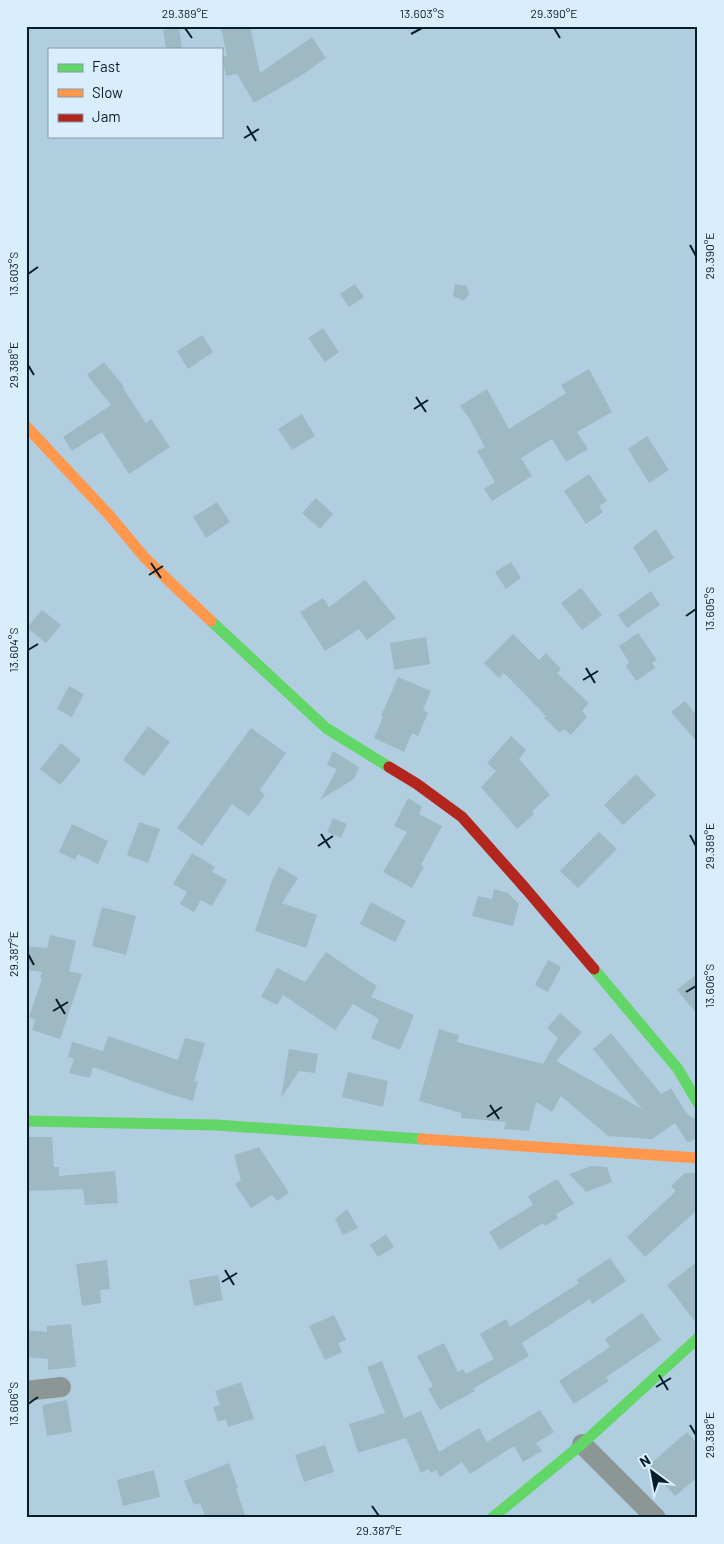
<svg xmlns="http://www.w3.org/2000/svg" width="724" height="1544" viewBox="0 0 724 1544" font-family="Barlow,sans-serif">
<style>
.building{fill:#9eb8c4}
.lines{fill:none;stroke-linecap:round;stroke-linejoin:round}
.street{stroke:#8c9694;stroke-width:20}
.fast{stroke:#63d668;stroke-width:11}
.slow{stroke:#ff974d;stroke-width:11}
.jam{stroke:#b3261e;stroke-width:11}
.ticks{fill:none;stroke:#081d2a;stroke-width:2}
.neatline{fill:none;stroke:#081d2a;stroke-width:2}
.ticks-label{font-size:12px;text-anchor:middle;fill:#081d2a}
</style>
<rect width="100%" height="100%" fill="#b1cee1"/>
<path class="building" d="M229 26H250L260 73 312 37 326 58 302 75 254 103 237 74 226 76 222 57 227 56 221 28Z
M179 27 182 49H166L163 30Z
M355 284 364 297 349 307 340 294Z
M455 284 467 286 469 294 464 301 453 296Z
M323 328 339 352 325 362 308 338Z
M202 335 213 352 188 369 177 351Z
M104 362 124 387 123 388 146 423 151 419 170 447 129 474 102 432 72 451 63 437 111 405 87 375Z
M589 369 612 412 577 432 588 449 566 462 552 439 521 458 532 476 492 501 484 489 495 482 477 451 485 447 469 418 460 406 487 389 509 429 566 393 561 385Z
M302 414 315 436 292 450 278 429Z
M647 436 669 470 649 483 628 449Z
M589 474 607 501 599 506 603 512 586 524 564 491Z
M316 498 333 514 320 529 302 513Z
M217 502 230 522 206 538 193 517Z
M656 529 674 558 649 573 633 547Z
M511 562 521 578 506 589 495 572Z
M365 580 396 618 367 640 359 629 325 651 300 612 323 598 329 607Z
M581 588 602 615 582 630 561 603Z
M651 591 660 605 627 628 618 615Z
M42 610 61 625 46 643 27 628Z
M638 633 657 660 652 663 655 668 636 681 626 666 629 662 619 646Z
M513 634 539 660 546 653 561 669 557 673 589 703 582 711 587 717 571 735 564 729 560 733 544 718 546 716 504 673 499 678 484 663Z
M426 637 430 664 394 670 390 643Z
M398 677 431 691 423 710 428 713 418 736 412 733 404 752 374 738 383 717 381 716Z
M69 686 84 694 72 717 57 709Z
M685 701 698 717V743L671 712Z
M148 726 170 742 144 776 123 760Z
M251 728 286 753 260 790 265 795 249 816 232 804 202 846 177 828Z
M511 736 526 750 519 759 550 795 532 811 534 814 517 829 481 787 496 771 487 763Z
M61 743 81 760 60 785 40 769Z
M333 751 359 767 354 779 320 800 337 769 327 765Z
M636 774 656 795 623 825 604 805Z
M408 798 422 807 419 814 442 826 421 865 424 867 412 888 383 872 407 832 394 826Z
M333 818 347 824 341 838 327 832Z
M139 822 160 829 148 863 127 855Z
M72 824 108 841 98 864 78 854 75 860 59 852Z
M599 832 617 849 578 888 560 871Z
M192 853 215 867 212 872 227 880 212 906 201 900 194 912 180 904 187 892 173 884Z
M279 867 298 878 282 903 317 915 306 948 255 931 272 880Z
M494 889 508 893 519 904 513 926 472 916 478 896 492 899Z
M371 902 406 921 395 942 360 924Z
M102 907 136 916 126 955 92 946Z
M50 935 76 941 69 971 82 974 60 1039 32 1030 35 1020 29 1017 42 979 40 978 42 972 26 970V946L47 948Z
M326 952 352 970 377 986 371 997 414 1015 400 1050 371 1038 379 1019 353 1004 335 1030 283 995 277 1005 261 997 277 968 305 982Z
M548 960 561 967 548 992 535 985Z
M698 973V1015L677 990Z
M560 1013 582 1032 556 1061 642 1109 593 1049 611 1033 661 1094 671 1088 685 1111 691 1117 698 1119V1137L690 1142H687L675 1123 652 1139 608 1136 561 1096 552 1112 536 1102 529 1131 504 1129 506 1122 461 1118V1113L419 1101 439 1029 459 1035 457 1042 543 1064 558 1038 547 1028Z
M108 1036 178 1060 185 1038 205 1043 194 1081 198 1082 193 1101 169 1094 93 1067 90 1078 69 1073 74 1059 68 1057 72 1042 103 1051Z
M289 1049 318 1054 315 1073 299 1071 281 1098Z
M348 1072 388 1081 383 1107 342 1097Z
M26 1137H52L54 1167H59V1176L115 1171 118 1203 85 1205 83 1189 26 1191Z
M259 1147 289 1193 277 1201 272 1195 251 1208 235 1184 241 1180 234 1155Z
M591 1166 607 1167 612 1182 586 1192 569 1174Z
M685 1173H698V1209L645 1257 627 1237 676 1191 671 1186Z
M557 1179 574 1204 556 1214 558 1218 545 1226 543 1223 500 1250 489 1232 533 1205 528 1196Z
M347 1209 358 1228 343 1235 335 1219Z
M386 1234 394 1247 378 1257 370 1245Z
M610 1258 626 1281 592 1304 590 1299 522 1343 529 1356 474 1388 475 1391 440 1410 428 1389 433 1386 417 1356 444 1343 458 1372 463 1369 466 1374 494 1359 480 1334 506 1319 510 1327 579 1283 576 1280Z
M107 1260 110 1289 100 1290 101 1303 82 1306 76 1264Z
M698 1261V1323H696L667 1285Z
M218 1275 223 1300 194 1306 189 1280Z
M642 1313 661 1340 606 1377 609 1381 574 1404 559 1381 610 1347 605 1339Z
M334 1315 346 1340 338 1343 342 1352 325 1360 309 1326Z
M71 1324 76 1367 48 1370V1359L26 1357V1330L47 1332V1326Z
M382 1361 404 1418 421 1411 439 1452 479 1428 487 1442 540 1410 554 1432 536 1443 542 1451 523 1462 514 1446 470 1474 462 1462 440 1477 436 1470 431 1473 428 1469 421 1473 406 1438 358 1453 349 1424 385 1413 367 1367Z
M241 1382 254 1419 228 1427 226 1419 218 1422 213 1407 220 1405 215 1391Z
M67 1400 72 1432 47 1436 42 1405Z
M687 1432 698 1445V1477L675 1496 648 1466Z
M325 1445 334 1472 304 1482 295 1455Z
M229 1463 238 1488 236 1489 246 1518H206L200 1503 194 1505 184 1481Z
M154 1470 160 1497 123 1506 117 1480Z"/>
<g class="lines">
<path class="street" d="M26 1391 61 1387
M582 1444 656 1518"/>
<path class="fast" d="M211 621 326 728 389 767
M594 969 678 1069 698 1103
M26 1121 216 1125 422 1139
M492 1518 582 1444 698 1338"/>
<path class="slow" d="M26 426 110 516 145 558 211 621
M422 1139 698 1158"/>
<path class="jam" d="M389 767 417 784 462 817 526 889 594 969"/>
</g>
<path class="ticks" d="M185 28 192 38M554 28 560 38M411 34 422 28M247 126 256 141M244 138 259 129M690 245 696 256M28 274 38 267M28 365 34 375M416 397 426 412M414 409 428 400M151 563 161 578M149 575 163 566M686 616 696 609M28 650 38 644M586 668 595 683M583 680 598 671M321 834 330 848M690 835 696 846M318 846 333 836M28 954 34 965M686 992 696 986M56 999 65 1014M53 1011 68 1002M490 1105 499 1119M487 1117 502 1107M225 1270 234 1285M222 1282 237 1273M659 1375 668 1390M656 1387 671 1378M28 1404 38 1397M690 1425 696 1435M372 1506 379 1516"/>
<rect width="724" height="1544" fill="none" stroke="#d9eefc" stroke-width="55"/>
<rect x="48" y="48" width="175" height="90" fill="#d9eefc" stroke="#859aa8"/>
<rect x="58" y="64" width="25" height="8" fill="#63d668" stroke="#859aa8"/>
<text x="92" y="72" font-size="15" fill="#081d2a">Fast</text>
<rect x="58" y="89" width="25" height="8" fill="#ff974d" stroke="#859aa8"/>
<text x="92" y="98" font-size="15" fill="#081d2a">Slow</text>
<rect x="58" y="114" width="25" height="8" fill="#b3261e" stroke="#859aa8"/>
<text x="92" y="122" font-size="15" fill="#081d2a">Jam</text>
<g transform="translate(652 1472) rotate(328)" stroke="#d9eefc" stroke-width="4" paint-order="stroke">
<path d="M0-4L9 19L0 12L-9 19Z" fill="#081d2a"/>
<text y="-8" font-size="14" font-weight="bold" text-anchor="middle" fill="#081d2a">N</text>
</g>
<rect x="28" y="28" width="668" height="1488" class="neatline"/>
<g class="ticks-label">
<text x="185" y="18">29.389°E</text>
<text x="422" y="18">13.603°S</text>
<text x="554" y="18">29.390°E</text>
<text transform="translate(710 256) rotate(-90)" y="4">29.390°E</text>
<text transform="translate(14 274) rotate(-90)" y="4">13.603°S</text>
<text transform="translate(14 365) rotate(-90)" y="4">29.388°E</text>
<text transform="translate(710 609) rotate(-90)" y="4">13.605°S</text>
<text transform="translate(14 650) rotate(-90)" y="4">13.604°S</text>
<text transform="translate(710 846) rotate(-90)" y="4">29.389°E</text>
<text transform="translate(14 954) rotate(-90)" y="4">29.387°E</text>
<text transform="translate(710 986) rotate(-90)" y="4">13.606°S</text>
<text transform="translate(14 1404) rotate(-90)" y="4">13.606°S</text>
<text transform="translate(710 1435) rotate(-90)" y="4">29.388°E</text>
<text x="379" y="1535">29.387°E</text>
</g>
</svg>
